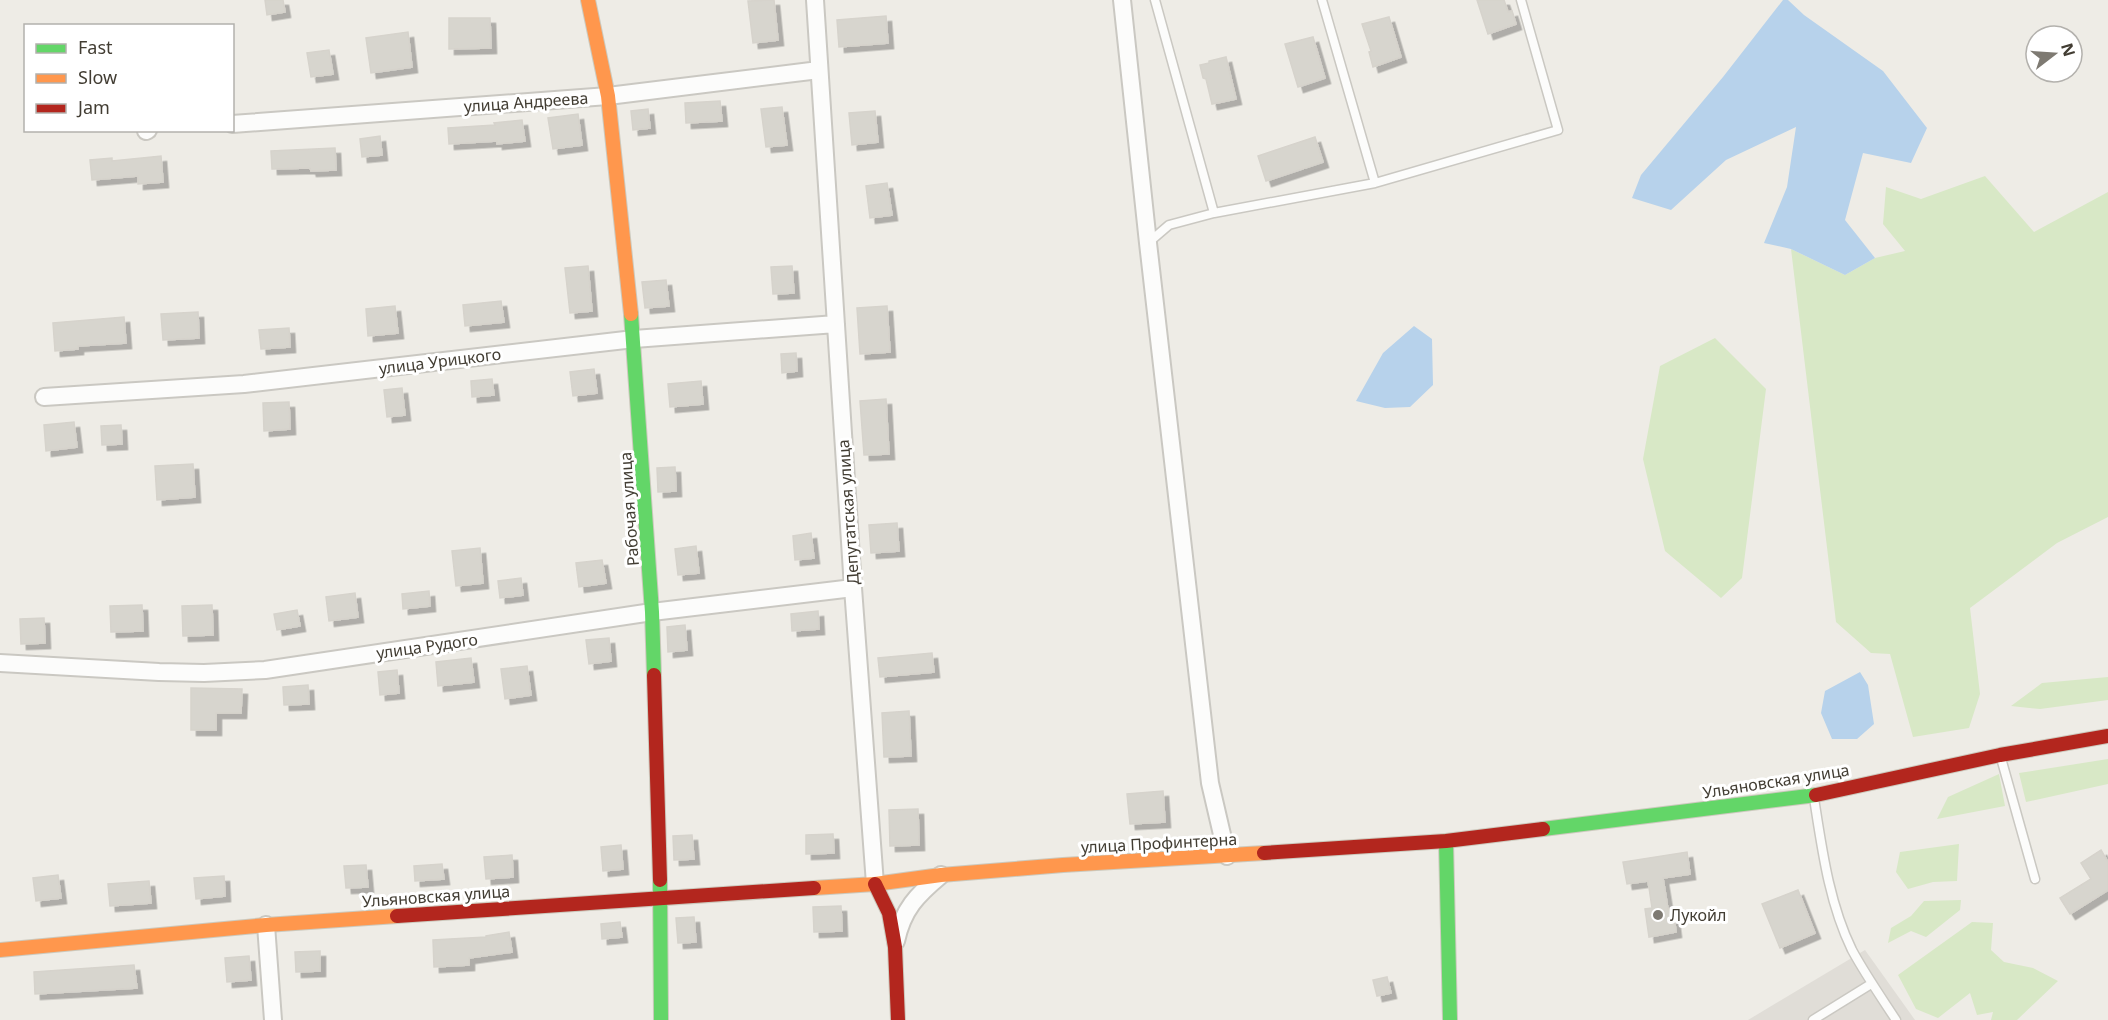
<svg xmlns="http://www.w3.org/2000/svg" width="2108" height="1020" viewBox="0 0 2108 1020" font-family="'Noto Sans',sans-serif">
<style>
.industrial{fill:#e0ddd7}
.green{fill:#d8e8c6}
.water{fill:#b7d2eb}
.building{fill:#d7d5ce;stroke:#d6d3cc;stroke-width:1.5;filter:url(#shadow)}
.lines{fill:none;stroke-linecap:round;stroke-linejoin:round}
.lane-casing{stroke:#cac8c2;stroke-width:11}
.street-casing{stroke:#cac8c2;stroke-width:20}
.fast-casing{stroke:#ccc9bd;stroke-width:16}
.slow-casing{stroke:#ccc9bd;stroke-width:16}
.jam-casing{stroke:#ccc9bd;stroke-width:16}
.lane{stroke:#fcfcfb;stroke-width:8}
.street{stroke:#fcfcfb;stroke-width:16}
.fast{stroke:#63d668;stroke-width:14}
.slow{stroke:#ff974d;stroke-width:14}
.jam{stroke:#b3261e;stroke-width:14}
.poi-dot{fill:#7e7a72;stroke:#fff;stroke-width:2}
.labels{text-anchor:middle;stroke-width:6;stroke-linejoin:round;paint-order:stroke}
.street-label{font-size:16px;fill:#423d33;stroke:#fff}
.poi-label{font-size:16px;fill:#423d33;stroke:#fff;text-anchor:start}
</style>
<defs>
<filter id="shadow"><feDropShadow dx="5.5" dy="5.5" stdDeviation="0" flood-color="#0004"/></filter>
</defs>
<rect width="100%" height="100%" fill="#eeece6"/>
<path class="industrial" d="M1865 950 1915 1020H1748Z"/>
<path class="green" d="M1985 176 2034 232 2108 192V517L2057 543 1970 608 1980 694 1969 728 1913 737 1890 654 1871 653 1836 622 1791 249 1845 275 1875 258 1905 251 1883 224 1886 187 1921 199Z
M1715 338 1766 389 1742 578 1721 598 1665 551 1643 459 1660 366Z
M2108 677V700L2040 709 2011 706 2042 683Z
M2108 759V784L2026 802 2019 773Z
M1999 774 2005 806 1937 819 1948 797Z
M1959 844 1957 881 1933 882 1908 889 1896 872 1900 852Z
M1961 900 1960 910 1926 937 1911 931 1888 943 1891 928 1911 916 1924 901Z
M1972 922 1993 923 1991 950 2004 962 2033 968 2058 981 2017 1020H1991L1993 1012 1977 1015 1970 993 1938 1018 1916 1009 1898 975Z"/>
<path class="water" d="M1783 0H1788L1804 15 1883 71 1927 128 1911 163 1863 153 1845 220 1875 258 1845 275 1791 249 1764 243 1787 187 1796 127 1726 160 1671 210 1632 198 1641 175 1723 77Z
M1414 326 1432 339 1433 385 1410 407 1385 408 1356 401 1383 353Z
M1860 672 1868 685 1874 724 1857 739H1832L1821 713 1825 691Z"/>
<path class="building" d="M265 0H283L285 12 267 15Z
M774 0 778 40 753 43 748 1Z
M1477 0H1504L1508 12 1512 11 1516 24 1488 34Z
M886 16 888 43 839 47 837 20Z
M1389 17 1401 57 1373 67 1369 52 1371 51 1362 24Z
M449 18H490L491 48 449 49Z
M408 32 412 67 371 73 366 38Z
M1313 37 1325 78 1298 87 1285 44Z
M329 50 333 74 311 77 307 53Z
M1226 57 1236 99 1212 104 1206 79 1203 78 1200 65 1209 63V61Z
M720 101 722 121 686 123 685 103Z
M782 107 787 145 766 147 761 109Z
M648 109 650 128 633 130 631 111Z
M875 111 878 142 852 145 849 113Z
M578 114 582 145 553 149 548 118Z
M522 120 525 141 497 144V141L449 144 448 128 495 125 494 123Z
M380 136 382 155 362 157 360 139Z
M1315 137 1323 162 1266 181 1258 156Z
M335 148 336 170 311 171 310 168 272 169 271 151Z
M161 156 163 182 138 184V176L92 180 90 160 112 158V161Z
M887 183 892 215 870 218 866 186Z
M588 266 592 311 570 313 565 268Z
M792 266 794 293 773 294 771 267Z
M666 280 669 306 645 308 642 282Z
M501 301 504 322 465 326 463 305Z
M395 306 398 333 368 336 366 309Z
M887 306 890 352 860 354 857 308Z
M198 312 199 338 163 340 161 314Z
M124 317 126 343 78 346V349L55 351 53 323Z
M289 328 290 347 261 349 259 330Z
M796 353 797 371 782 373 781 354Z
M594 369 597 393 573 396 570 372Z
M492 379 494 395 472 397 471 381Z
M701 381 703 404 670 407 668 384Z
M402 388 405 415 387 417 384 390Z
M886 399 889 454 864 455 860 401Z
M289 402 290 429 264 431 263 403Z
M74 422 77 447 46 451 44 425Z
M121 425 122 444 102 445 101 426Z
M193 464 195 497 157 500 155 466Z
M675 467 676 491 658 492 657 468Z
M897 523 899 551 871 553 869 525Z
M811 533 814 558 795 560 793 536Z
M696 546 699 573 678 575 675 549Z
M480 548 483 583 456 586 452 551Z
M602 560 606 583 579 587 576 563Z
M521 578 523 595 500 598 498 581Z
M429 591 430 606 403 609 402 594Z
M355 593 358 617 329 621 326 597Z
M142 605 143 631 111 632 110 606Z
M212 605 213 635 183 636 182 606Z
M297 610 300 626 277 630 274 614Z
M818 611 819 629 792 631 791 614Z
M44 618 45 643 21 644 20 619Z
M685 625 687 650 668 652 667 627Z
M609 638 611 661 589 664 586 640Z
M932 653 934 672 880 677 878 658Z
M471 658 474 682 438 686 436 662Z
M527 666 531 695 505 699 501 669Z
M397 670 399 693 380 695 378 672Z
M308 685 309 704 284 705 283 687Z
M191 688 242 689 241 713H216V730H191Z
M909 711 911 756 884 757 882 713Z
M1163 791 1165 822 1130 824 1127 794Z
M918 809 919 845 890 846 889 810Z
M833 834 834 853 806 854V835Z
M692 835 694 859 674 860 673 836Z
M621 845 623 869 603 871 601 847Z
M2101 850 2108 862V890L2070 914 2060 898 2091 879 2081 863Z
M1687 852 1690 874 1663 878 1668 909 1673 908 1676 932 1649 937 1645 909 1652 908 1648 881 1627 884 1623 862Z
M512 855 513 877 486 879 484 857Z
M442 864 444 879 415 881 414 866Z
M366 865 368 887 346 888 344 866Z
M58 875 61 898 36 901 33 878Z
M224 876 225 896 196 899 194 878Z
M149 881 151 903 110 906 108 884Z
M1798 890 1815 933 1780 948 1762 904Z
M841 906 842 931 814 932 813 907Z
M694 917 696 942 678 943 676 918Z
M620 922 622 937 602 939 601 924Z
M509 932 512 952 469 958V965L434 967 433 940 486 937V936Z
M320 951V971L296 972 295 952Z
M249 956 251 980 227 982 225 958Z
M134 965 137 988 35 994 34 972Z
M1387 977 1391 993 1377 996 1373 980Z"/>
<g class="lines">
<defs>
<path id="lane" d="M1155 0 1214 213
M1322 0 1375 183
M1148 243 1169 225 1214 213 1375 183 1558 130 1521 0
M2001 758 2035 879
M1814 798C1822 849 1829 903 1852 950 1865 974 1881 997 1896 1020
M1813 1020 1871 984"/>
<path id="street" d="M815 0 853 588 875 884
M1122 0 1148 243 1210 783 1227 856
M232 124 608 96 819 70
M146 131 148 130
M44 397 244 384 634 339 836 324
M0 663 159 672 204 673 265 670 652 612 853 588
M266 925 273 1020
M896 941C903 909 917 895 941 875"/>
<path id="fast" d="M631 314 652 612 654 675
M1543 829 1816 795
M1446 841 1450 1020
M660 880 661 1020"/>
<path id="slow" d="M588 0 608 96 631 314
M814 888 875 884 941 875 1063 865 1264 853
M0 950 266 925 397 916"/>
<path id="jam" d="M654 675 660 880
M1816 795 2000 755 2108 736
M1264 853 1446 841 1543 829
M875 884 889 913 895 947 898 1020
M397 916 814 888"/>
</defs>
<use href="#lane" class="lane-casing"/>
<use href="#street" class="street-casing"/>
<use href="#fast" class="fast-casing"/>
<use href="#slow" class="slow-casing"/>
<use href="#jam" class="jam-casing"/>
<use href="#lane" class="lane"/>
<use href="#street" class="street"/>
<use href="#fast" class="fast"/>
<use href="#slow" class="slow"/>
<use href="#jam" class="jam"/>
</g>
<circle class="poi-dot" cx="1658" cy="915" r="6"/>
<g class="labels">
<g class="street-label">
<text transform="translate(526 102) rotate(-4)" y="6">улица Андреева</text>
<text transform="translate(440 361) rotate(-7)" y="6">улица Урицкого</text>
<text transform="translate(629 509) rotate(-94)" y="6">Рабочая улица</text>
<text transform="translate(848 512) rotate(-94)" y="6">Депутатская улица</text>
<text transform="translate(427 646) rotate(-8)" y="6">улица Рудого</text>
<text transform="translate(1776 781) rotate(-9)" y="6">Ульяновская улица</text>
<text transform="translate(1159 843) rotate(-3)" y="6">улица Профинтерна</text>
<text transform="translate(436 896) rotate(-4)" y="6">Ульяновская улица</text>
</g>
<g class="poi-label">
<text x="1670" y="921">Лукойл</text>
</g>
</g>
<rect x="24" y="24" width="210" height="108" fill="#ffffff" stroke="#b3b1ad" stroke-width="1.5"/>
<rect x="36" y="44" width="30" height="9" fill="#63d668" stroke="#b3b1ad" stroke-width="1.5"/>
<text x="78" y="54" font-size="18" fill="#423d33">Fast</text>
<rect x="36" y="74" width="30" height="9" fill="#ff974d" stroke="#b3b1ad" stroke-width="1.5"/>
<text x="78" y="84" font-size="18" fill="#423d33">Slow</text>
<rect x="36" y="104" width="30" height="9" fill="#b3261e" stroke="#b3b1ad" stroke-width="1.5"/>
<text x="78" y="114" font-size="18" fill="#423d33">Jam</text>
<g transform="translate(2054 54) rotate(73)"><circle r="28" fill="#ffffff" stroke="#b3b1ad" stroke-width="1.5"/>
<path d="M0-4.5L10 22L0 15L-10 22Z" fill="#7e7a72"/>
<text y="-9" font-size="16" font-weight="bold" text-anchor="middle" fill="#423d33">N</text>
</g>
</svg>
